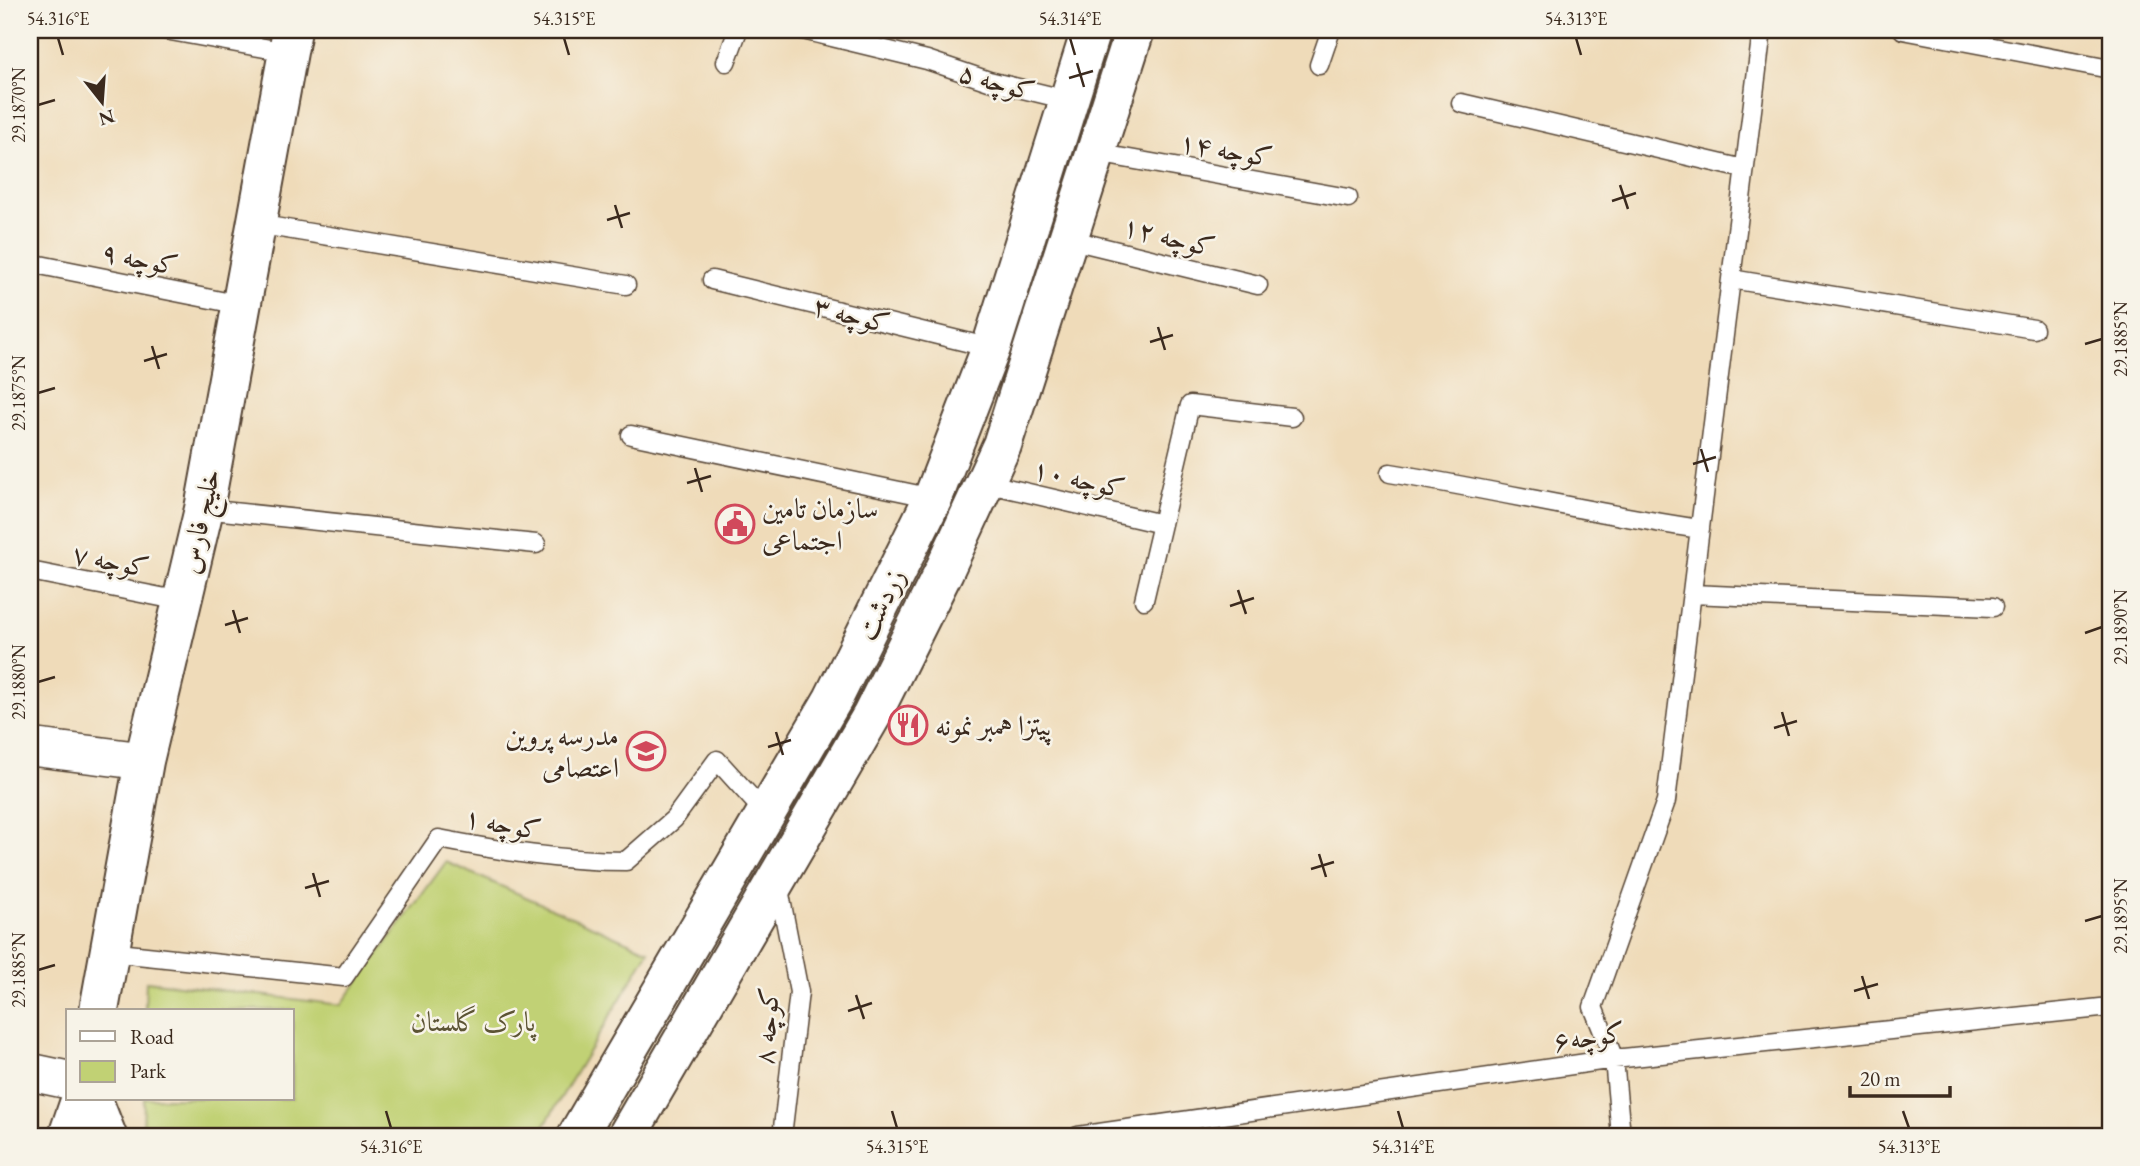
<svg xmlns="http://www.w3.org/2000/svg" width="2140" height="1166" viewBox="0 0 2140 1166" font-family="'EB Garamond',Amiri,serif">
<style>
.green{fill:#c1d174;stroke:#7e7e49;stroke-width:2}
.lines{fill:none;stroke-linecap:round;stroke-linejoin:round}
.service-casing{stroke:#564535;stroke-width:21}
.minor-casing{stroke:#564535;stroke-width:40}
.tertiary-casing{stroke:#564535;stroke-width:42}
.service{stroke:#fff;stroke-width:18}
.minor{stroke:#fff;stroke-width:37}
.tertiary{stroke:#fff;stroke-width:38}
.ticks{fill:none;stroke:#3b2a1e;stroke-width:2.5}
.labels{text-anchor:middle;stroke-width:5;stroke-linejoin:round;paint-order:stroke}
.street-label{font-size:28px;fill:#3b2a1e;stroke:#f7f3e8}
.poi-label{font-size:28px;fill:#3b2a1e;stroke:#f7f3e8;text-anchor:start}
.park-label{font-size:28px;fill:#5c5434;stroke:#f7f3e8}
.neatline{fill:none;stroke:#3b2a1e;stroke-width:2.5}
.ticks-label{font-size:18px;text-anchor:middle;fill:#3b2a1e}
</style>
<rect width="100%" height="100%" fill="#f7f3e8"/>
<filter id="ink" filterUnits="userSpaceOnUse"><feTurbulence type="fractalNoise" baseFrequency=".0143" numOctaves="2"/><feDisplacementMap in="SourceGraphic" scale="14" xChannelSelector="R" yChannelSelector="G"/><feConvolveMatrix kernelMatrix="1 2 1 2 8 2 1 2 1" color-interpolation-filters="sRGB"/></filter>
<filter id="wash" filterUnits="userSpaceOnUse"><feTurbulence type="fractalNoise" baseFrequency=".00686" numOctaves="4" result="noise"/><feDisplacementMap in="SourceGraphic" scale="28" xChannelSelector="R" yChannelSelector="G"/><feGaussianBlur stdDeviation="1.57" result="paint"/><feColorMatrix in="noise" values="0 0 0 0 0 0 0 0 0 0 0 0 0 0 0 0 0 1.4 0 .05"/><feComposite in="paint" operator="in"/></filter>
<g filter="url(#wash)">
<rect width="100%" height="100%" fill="#efdbb9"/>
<path class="green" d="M446 862 649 951 538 1136H143L144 1098H292V1010H145L146 981 341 1005Z"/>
</g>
<g filter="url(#ink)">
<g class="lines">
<defs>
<path id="service" d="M165 30 287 52
M803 30 927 60 989 81 1068 100
M1903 30 2110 69
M726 62 738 30
M1319 65 1331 30
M1461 103 1744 169
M1096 153 1348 198
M256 224 626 285
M1068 239 1258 285
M30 263 241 305
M1731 279 2034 329
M712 280 991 348
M631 435 933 498
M1390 473C1494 490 1596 514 1700 529
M985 483 1162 524
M204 509 536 544
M30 571 181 601
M1692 594 1993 607
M1144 600 1190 405 1292 417
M778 884 799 992 782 1136
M109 952 344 977 439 839C501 851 562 861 626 861L674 819 717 760 766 814
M1078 1136 1614 1059 2110 1007
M1621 1136 1614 1059 1593 1007 1666 801 1762 30"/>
<path id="minor" d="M30 747 144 761
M30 1072 68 1080"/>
<path id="tertiary" d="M99 1010 144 761 204 509 292 30
M92 1098 107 1136
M68 1136 81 1098
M577 1136 833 699 933 498 991 348 1091 30
M627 1136 872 715 944 571 1002 445 1135 30"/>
</defs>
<use href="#service" class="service-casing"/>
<use href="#minor" class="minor-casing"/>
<use href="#tertiary" class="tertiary-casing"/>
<use href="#service" class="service"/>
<use href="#minor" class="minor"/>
<use href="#tertiary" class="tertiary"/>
</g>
</g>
<path class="ticks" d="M58 38 63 55M564 38 569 55M1070 38 1075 55M1576 38 1581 55M1077 63 1084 87M1069 78 1093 71M38 105 55 100M1620 185 1628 209M1612 201 1636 193M615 205 622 228M607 220 630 213M1158 327 1165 350M1150 342 1173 335M2085 344 2102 339M152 346 159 369M144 361 167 354M38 393 55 388M1701 449 1708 472M1693 464 1716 457M695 468 702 492M687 483 711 476M1238 590 1246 614M1230 606 1254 598M233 610 240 633M225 625 248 618M2085 633 2102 627M38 682 55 677M1782 712 1789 736M1774 728 1797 721M776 732 783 755M768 747 791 740M1319 854 1326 877M1311 869 1334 862M313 873 320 897M305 888 329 881M2085 921 2102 916M38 970 55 965M1862 976 1869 999M1854 991 1878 984M856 995 864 1019M848 1011 872 1003M386 1111 391 1128M892 1111 897 1128M1398 1111 1403 1128M1903 1111 1909 1128"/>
<defs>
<symbol id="civic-ring" viewBox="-11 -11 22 22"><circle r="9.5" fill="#f7f3e8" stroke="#d1495b" stroke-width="1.5"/><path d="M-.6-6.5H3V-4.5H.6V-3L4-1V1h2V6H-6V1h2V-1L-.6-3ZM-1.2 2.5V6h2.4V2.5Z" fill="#d1495b"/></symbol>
<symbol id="restaurant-ring" viewBox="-11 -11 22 22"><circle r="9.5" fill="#f7f3e8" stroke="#d1495b" stroke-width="1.5"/><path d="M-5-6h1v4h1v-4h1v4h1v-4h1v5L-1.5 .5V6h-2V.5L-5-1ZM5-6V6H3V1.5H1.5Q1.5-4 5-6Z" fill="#d1495b"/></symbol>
<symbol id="school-ring" viewBox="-11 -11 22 22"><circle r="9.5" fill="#f7f3e8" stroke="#d1495b" stroke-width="1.5"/><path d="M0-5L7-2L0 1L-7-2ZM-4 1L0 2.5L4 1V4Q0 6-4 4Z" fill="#d1495b"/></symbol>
</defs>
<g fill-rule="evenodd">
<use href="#civic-ring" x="713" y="502" width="44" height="44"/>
<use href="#restaurant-ring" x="886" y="703" width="44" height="44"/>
<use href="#school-ring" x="624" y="729" width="44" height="44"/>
</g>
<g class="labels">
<g class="street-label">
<text transform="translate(997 81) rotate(16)" y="10">کوچه ۵</text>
<text transform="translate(1226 149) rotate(10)" y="10">کوچه ۱۴</text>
<text transform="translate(1169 236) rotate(14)" y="10">کوچه ۱۲</text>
<text transform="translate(140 258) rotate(11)" y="10">کوچه ۹</text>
<text transform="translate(852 314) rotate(14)" y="10">کوچه ۳</text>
<text transform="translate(1079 478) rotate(13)" y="10">کوچه ۱۰</text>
<text transform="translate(199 521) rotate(-78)" y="10">خلیج فارس</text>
<text transform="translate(111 560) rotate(11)" y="10">کوچه ۷</text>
<text transform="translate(880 604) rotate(-64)" y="10">زردشت</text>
<text transform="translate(503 823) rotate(10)" y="10">کوچه ۱</text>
<text transform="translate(766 1026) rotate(-86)" y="10">کوچه ۸</text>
<text transform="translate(1589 1036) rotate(-8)" y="10">کوچه۶</text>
</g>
<g class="poi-label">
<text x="762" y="518">سازمان تامین<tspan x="762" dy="32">اجتماعی</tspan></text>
<text x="935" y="735">پیتزا همبر نمونه</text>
<text x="619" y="745" text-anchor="end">مدرسه پروین<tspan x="619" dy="32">اعتصامی</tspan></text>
</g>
<g class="park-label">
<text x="473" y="1031">پارک گلستان</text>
</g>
</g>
<rect width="2140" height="1166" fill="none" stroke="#f7f3e8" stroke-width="77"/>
<rect x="66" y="1009" width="228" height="91" fill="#f7f3e8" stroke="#aca397" stroke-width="2"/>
<rect x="80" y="1031" width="35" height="10" fill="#ffffff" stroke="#aca397" stroke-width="2"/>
<text x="130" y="1044" font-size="21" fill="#3b2a1e">Road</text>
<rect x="80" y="1061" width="35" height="21" fill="#c1d174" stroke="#aca397" stroke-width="2"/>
<text x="130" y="1078" font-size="21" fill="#3b2a1e">Park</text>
<g transform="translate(102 102) rotate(163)" stroke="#f7f3e8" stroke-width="5" paint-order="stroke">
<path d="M0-5L12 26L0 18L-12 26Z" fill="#3b2a1e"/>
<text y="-10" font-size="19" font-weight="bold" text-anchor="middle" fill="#3b2a1e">N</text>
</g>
<path d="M1850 1086v10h100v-10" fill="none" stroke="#3b2a1e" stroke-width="3.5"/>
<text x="1860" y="1086" font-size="21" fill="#3b2a1e" stroke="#f7f3e8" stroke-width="5" paint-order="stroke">20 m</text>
<rect x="38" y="38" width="2064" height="1090" class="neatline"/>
<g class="ticks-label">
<text x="58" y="25">54.316°E</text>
<text x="564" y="25">54.315°E</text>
<text x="1070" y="25">54.314°E</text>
<text x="1576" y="25">54.313°E</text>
<text transform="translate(19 105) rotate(-90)" y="6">29.1870°N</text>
<text transform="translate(2121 339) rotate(-90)" y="6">29.1885°N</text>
<text transform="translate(19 393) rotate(-90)" y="6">29.1875°N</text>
<text transform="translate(2121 627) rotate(-90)" y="6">29.1890°N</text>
<text transform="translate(19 682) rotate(-90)" y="6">29.1880°N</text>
<text transform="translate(2121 916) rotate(-90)" y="6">29.1895°N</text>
<text transform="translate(19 970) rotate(-90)" y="6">29.1885°N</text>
<text x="391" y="1153">54.316°E</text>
<text x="897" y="1153">54.315°E</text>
<text x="1403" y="1153">54.314°E</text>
<text x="1909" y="1153">54.313°E</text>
</g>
</svg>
